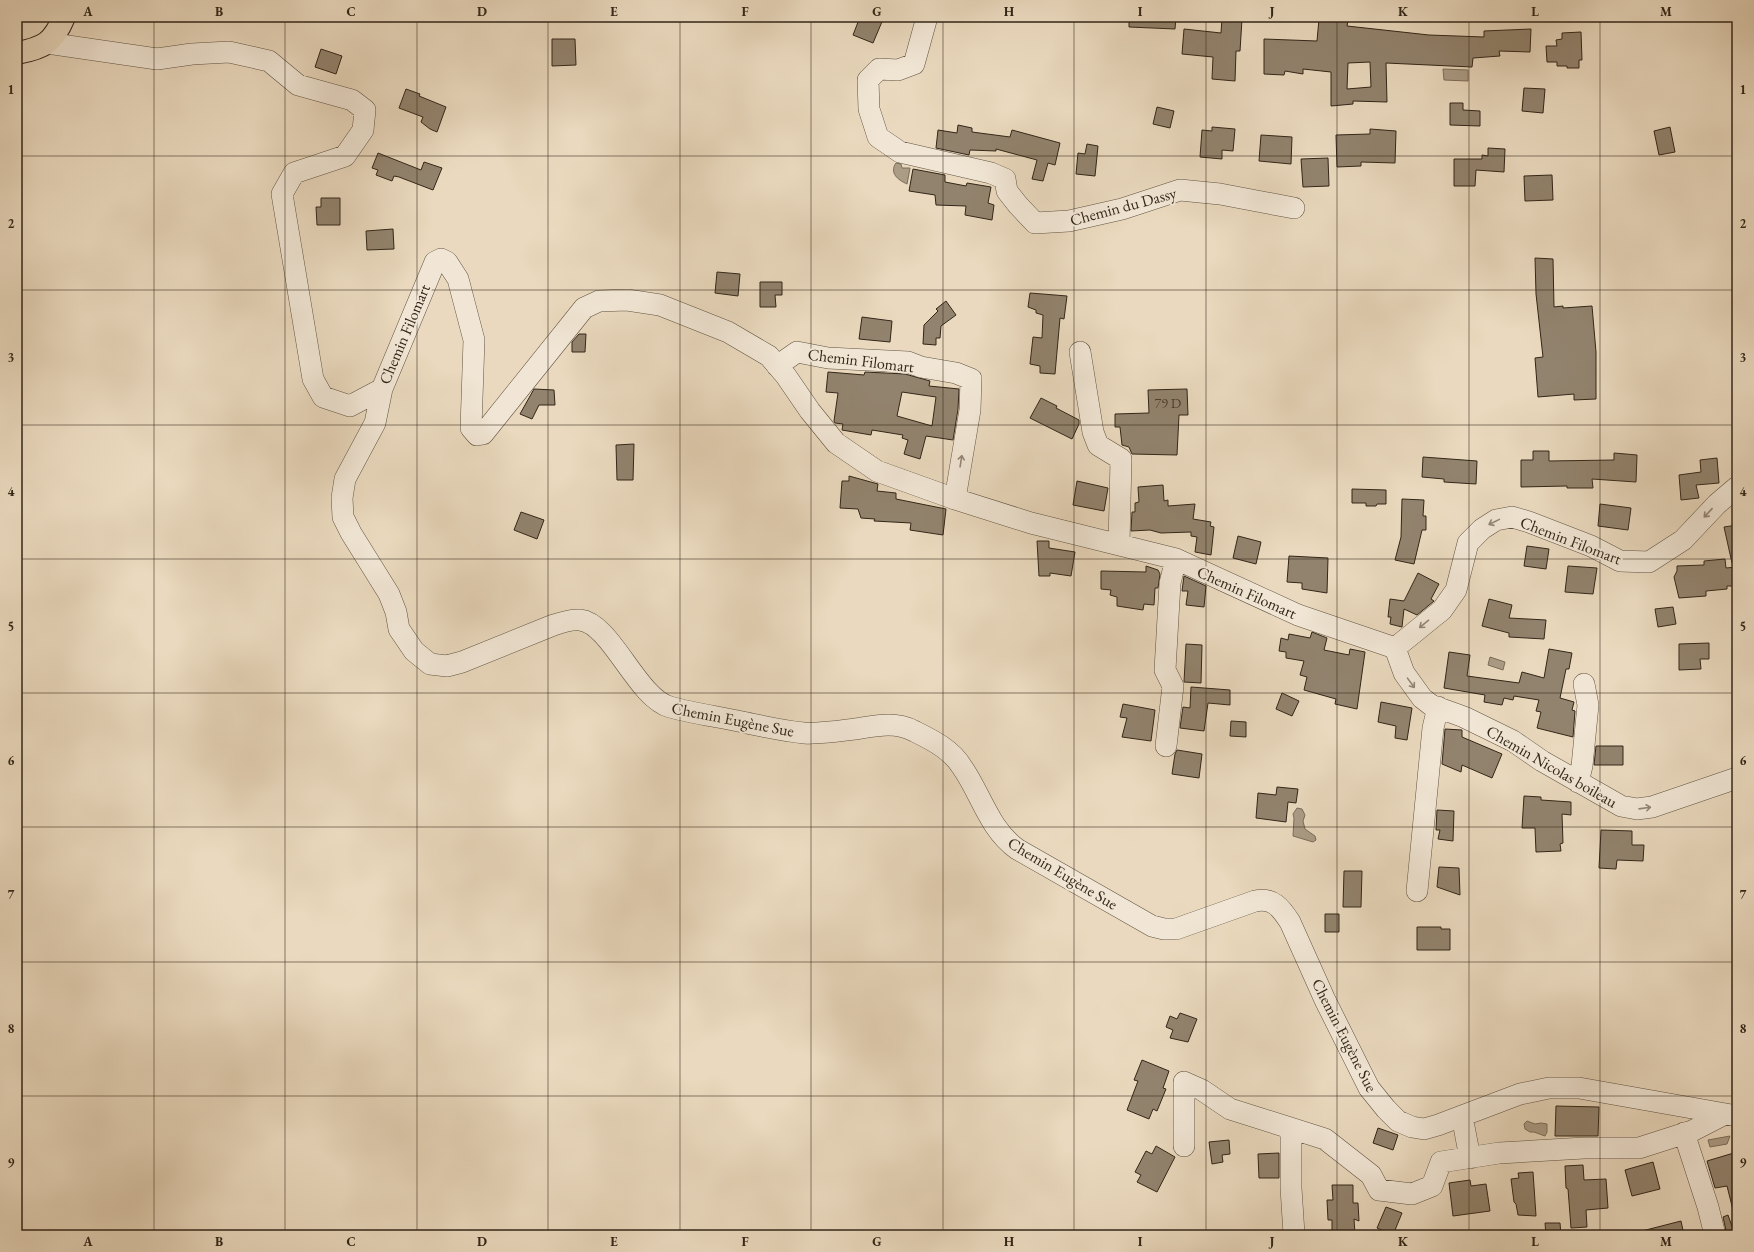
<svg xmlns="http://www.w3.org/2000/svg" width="1754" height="1252" viewBox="0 0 1754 1252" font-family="'EB Garamond',serif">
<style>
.water{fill:#ab9c86;stroke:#7b6d5a}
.building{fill:#92836e;stroke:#322618;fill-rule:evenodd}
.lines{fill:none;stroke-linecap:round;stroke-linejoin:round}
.minor-casing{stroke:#605342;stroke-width:22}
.major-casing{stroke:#322618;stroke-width:24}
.minor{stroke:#f1e6d5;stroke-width:21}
.major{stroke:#ead9be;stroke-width:22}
.oneway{stroke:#928676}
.grid{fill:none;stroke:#322618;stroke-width:1;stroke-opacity:0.55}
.labels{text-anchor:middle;stroke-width:4;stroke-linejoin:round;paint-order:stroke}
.number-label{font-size:14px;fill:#4a3d2e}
.street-label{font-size:16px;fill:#322618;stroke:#f1e6d5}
.neatline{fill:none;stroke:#322618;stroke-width:1.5}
.grid-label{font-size:13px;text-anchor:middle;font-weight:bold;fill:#322618}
</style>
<rect width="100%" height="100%" fill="#ead9be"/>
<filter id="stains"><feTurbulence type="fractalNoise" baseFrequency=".005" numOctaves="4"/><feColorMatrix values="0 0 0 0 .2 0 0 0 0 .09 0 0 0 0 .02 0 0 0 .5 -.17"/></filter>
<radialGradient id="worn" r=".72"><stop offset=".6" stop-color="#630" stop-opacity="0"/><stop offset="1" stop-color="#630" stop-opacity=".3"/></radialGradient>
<path class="water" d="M1443 69 1468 70V81L1444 80Z
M896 163 901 164 902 168H910L907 184C898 180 889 173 896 163Z
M1490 657 1505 662 1503 670 1488 665Z
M1297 808 1302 809 1305 815 1303 821 1305 829 1315 836 1316 840 1313 842 1293 836 1294 818 1293 814Z
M1527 1121 1535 1124 1541 1123 1547 1124V1132L1545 1136 1534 1132H1530L1525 1129 1524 1124Z
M1730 1136 1727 1144 1710 1147 1708 1140Z"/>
<path class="building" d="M860 17H884L873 43 853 35Z
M1129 17H1176L1175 29 1129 27Z
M1222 18 1242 19 1240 51H1236L1235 81 1212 79 1213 57 1182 54 1184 29 1221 33Z
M1319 19 1348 21 1347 26 1429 35 1484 37V31L1531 29 1530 52 1499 51 1500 56 1473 58 1472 67 1386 63 1387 102 1353 101V104L1331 106V72L1303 69V74L1285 71 1284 75 1264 74V39L1317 41ZM1370 62 1371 87 1347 89 1348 63Z
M1581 32 1582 60H1579V68H1567V66H1557V62H1547L1546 46H1557L1556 40 1562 39V33Z
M552 39H575L576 65 552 66Z
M321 49 342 56 336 74 315 67Z
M1524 88 1545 89 1543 113 1522 111Z
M406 89 420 94 419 96 446 107 437 132 430 129 421 122 423 117 399 108Z
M1450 103H1463V110L1480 111V126L1450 125Z
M1157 107 1174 111 1170 128 1153 124Z
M958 125 972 128V132L1010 137 1012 130 1060 143 1055 165 1048 163 1043 181 1032 179 1037 160 996 149V151L970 150 969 155 936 148 938 130 957 133Z
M1212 127 1235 129 1233 151 1222 150V159L1200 157 1202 130 1212 131Z
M1670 127 1675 152 1659 155 1654 131Z
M1370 129 1396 131 1395 163 1361 162V166L1337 167 1336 135 1370 134Z
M1261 135 1292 137 1291 164 1259 161Z
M1087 144 1098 146 1095 176 1076 174 1078 153 1085 154Z
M1488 148 1505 149 1504 172 1476 170 1475 186H1454V159H1482V155L1488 156Z
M378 153 421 170 424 162 442 168 433 190 399 177 394 176 392 181 376 175 378 170 372 168Z
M1328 158 1329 186 1303 187 1301 159Z
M913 169 945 175V182L966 186 967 183 991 187 988 203 994 205 992 220 965 215 966 206 936 205 935 195 909 191Z
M1552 175 1553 200 1525 201 1524 176Z
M321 198H340V225H317L316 207H321Z
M393 229 394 249 367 250 366 231Z
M1535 258 1553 259 1554 307 1563 306V308L1592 306 1596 352V399L1574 400V394L1538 397 1535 358 1543 357 1536 294Z
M717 272 740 274 738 296 715 293Z
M760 282H782V295H775L776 307H760Z
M1030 293 1067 296 1064 319 1060 318 1055 374 1040 373V366L1030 364 1033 337 1042 338 1043 315 1036 313V310L1028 307Z
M946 301 956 315 941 326 940 338H936V345L923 344 924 325 938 311 936 309Z
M862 317 892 321 890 342 859 339Z
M579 334H586L585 352H572V342Z
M828 372 864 375 865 372 905 374 930 381 929 386 959 389 958 409 953 440 926 436 920 459 904 454 908 440 902 438 903 435 872 430 871 435 842 430 843 424 835 423 834 421 838 393 826 392ZM902 392 936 397 932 426 897 416Z
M534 389 554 390 555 405H539L532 419 520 414Z
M1187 389 1188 415H1179L1177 455 1132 454 1129 447 1122 445 1120 427H1115V414L1149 413 1148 390Z
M1041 398 1057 406 1056 408 1079 420V424L1072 439 1030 418Z
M634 444 633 480H617L616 445Z
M1533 451H1549V461L1614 460V453L1637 455 1636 482 1592 479 1593 488H1567V486L1521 487V460H1533Z
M1423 457 1477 461 1476 484 1444 482V479L1422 477Z
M1717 458 1719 483 1696 485 1699 498 1681 500 1679 475 1701 472 1700 460Z
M849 476 878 484 877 491 896 493V499L946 509 943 535 910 530 911 523 874 521 875 519 861 518 858 509 840 508 842 481H849Z
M1077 481 1108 488 1104 511 1073 505Z
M1163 485 1164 501 1168 500V506L1195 504 1193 519 1211 522 1210 526 1214 527 1211 555 1195 552 1197 537 1191 536V532L1161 533 1150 530 1131 531 1132 512H1135V503L1139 502 1138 487Z
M1352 489 1386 490V504H1377L1376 506H1366V503H1352Z
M1402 499 1424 500 1423 516H1426V530H1422L1414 564 1395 560 1401 537Z
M1600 504 1631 508 1628 530 1598 526Z
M521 512 544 520 537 539 514 530Z
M1737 525V562L1732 563 1724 527Z
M1238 536 1261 542 1256 564 1233 558Z
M1037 541H1049V548L1075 552 1071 576 1050 573V576H1039Z
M1527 546 1549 549 1546 569 1524 566Z
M1289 556 1328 558 1327 593 1302 589V583L1287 582Z
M1725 559 1726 568 1737 567V586H1727V589L1706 591V596L1679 598 1674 577 1677 571V566L1704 565V561Z
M1146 566 1158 570 1160 574 1158 588H1155L1154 605 1144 604 1143 610 1117 606V597L1110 595 1111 590 1101 589V571L1146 572Z
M1568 566 1597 568 1593 594 1565 592Z
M1418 573 1439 584 1431 599 1434 601 1417 615 1404 609 1402 627 1390 624 1391 617H1388L1390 599 1404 601Z
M1184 576 1206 586 1204 607 1186 605 1188 591H1182Z
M1489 599 1512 605 1509 618 1546 620 1544 639 1509 637V633L1482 626Z
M1673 607 1676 624 1658 627 1655 609Z
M1312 632 1327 638 1324 650 1349 655 1350 649 1365 652 1357 709 1335 704 1336 699 1304 690 1307 677 1300 675 1304 661 1286 658V652L1279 651 1281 638 1288 640 1289 634 1310 638Z
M1709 643V659H1700L1701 669 1679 670V644Z
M1186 644 1202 645 1201 683 1184 682Z
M1549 649 1572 653 1569 669H1566L1560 698 1574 702 1572 710 1575 711 1573 737 1537 728 1541 712 1536 711 1539 700 1514 696 1513 700 1504 698 1502 705 1484 702 1485 695 1444 688 1449 652 1470 655 1467 676 1519 683 1522 672 1544 678Z
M1191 687 1230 690V705L1208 703 1204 731 1180 728 1183 707 1190 708Z
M1282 693 1299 701 1292 716 1276 709Z
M1381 702 1412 708 1407 740 1395 738 1396 726 1378 722Z
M1123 704 1155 710 1151 741 1122 737 1127 718 1120 717Z
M1231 721 1246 722V737L1230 736Z
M1445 729 1462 730V737L1502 754 1492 778 1462 765 1461 772 1442 764Z
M1596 746H1623V765H1594Z
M1177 750 1202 754 1199 778 1172 774 1175 754Z
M1277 787 1298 789 1296 803 1288 802 1286 822 1256 818 1258 793 1276 795Z
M1524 796 1541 797V800L1571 802V815L1562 814 1563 843 1560 844 1561 851 1536 852 1535 828H1522Z
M1437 810 1454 811 1453 841 1438 839 1440 830H1436Z
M1601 830 1632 831V845H1644L1643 861 1617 860 1616 869 1599 868Z
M1439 867 1459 868 1460 895 1437 887Z
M1344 871H1362L1361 907H1343Z
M1325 914H1339V932H1325Z
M1417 927H1441V929H1450V950H1417Z
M1180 1013 1197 1019 1188 1042 1170 1038 1173 1030 1166 1027 1170 1016 1177 1019Z
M1142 1060 1169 1071 1163 1088 1166 1089 1157 1111 1153 1109 1149 1119 1127 1110 1138 1081 1134 1080Z
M1556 1106 1599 1107 1598 1136H1555Z
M1378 1128 1398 1135 1393 1150 1373 1143Z
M1229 1140 1230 1154 1222 1155 1223 1162 1212 1164 1209 1142Z
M1156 1146 1175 1157 1157 1192 1137 1182 1141 1175 1135 1172 1146 1151 1152 1154Z
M1737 1152V1209L1733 1210 1727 1186 1715 1188 1707 1161Z
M1279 1153V1178H1259L1258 1154Z
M1653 1162 1660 1189 1632 1196 1625 1170Z
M1583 1165 1584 1180 1606 1179 1608 1208 1586 1210 1587 1227 1571 1228 1568 1189 1566 1188 1565 1166Z
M1533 1172 1536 1216 1518 1215 1516 1204 1514 1202 1511 1179 1519 1178 1518 1173Z
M1470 1180 1471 1186 1486 1184 1490 1211 1453 1216 1449 1183Z
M1332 1185H1353V1203H1358L1359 1221 1354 1219 1355 1234 1332 1235V1220H1328L1327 1200H1333Z
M1386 1207 1402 1213 1393 1235 1377 1228Z
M1728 1215 1735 1235H1727L1723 1217Z
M1681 1221 1684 1235H1643L1642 1231Z
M1545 1223H1560L1561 1235H1546Z"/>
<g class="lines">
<defs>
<path id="minor" d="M927 17 914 64 898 70 879 69 868 80 869 109 878 137 900 152 991 173 1005 179 1007 191 1018 205 1035 223 1069 221 1122 209 1180 190 1220 194 1294 208
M47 43 157 59 192 54 229 52 269 61 298 85 352 100 365 110 363 130 345 156 294 173 282 194 313 379 323 397 350 406 382 389 435 262 441 259 447 262 458 279 474 340 471 428 477 435 483 434 584 308 599 301 627 300 660 305 728 332 769 356 786 376 810 411 836 443 877 471 955 499 1031 523 1176 559 1298 615 1395 648
M1080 352 1093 432 1098 445 1121 459 1119 544
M777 366 797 352 828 358 908 362 921 367 956 373 971 379 970 410 955 499
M382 389 375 423 345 479 342 498 343 517 351 533 389 594 396 612 399 629 414 651 430 664 447 666 462 662 551 626C560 623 570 619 580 620 611 623 637 698 670 707 695 714 721 717 747 723 766 727 784 731 804 733 820 734 839 731 855 729 875 726 895 721 914 731 932 740 951 749 962 767 981 794 989 829 1017 849L1152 926 1164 929H1176L1255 901C1273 897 1281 908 1290 922L1325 1000 1369 1088 1386 1109 1398 1121 1412 1127 1424 1129 1438 1125 1520 1094 1549 1088H1579L1737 1116
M1395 648 1442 610 1456 590 1468 543 1482 529 1496 520 1512 517 1529 522 1591 546 1620 561 1649 562 1683 540 1717 504 1737 487
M1395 648 1404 673 1422 698 1431 705 1464 717 1513 741 1542 761 1621 806 1637 809 1652 807 1737 778
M1166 746 1173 686 1165 670 1170 583 1176 559
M1578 782 1582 766 1588 705 1584 684
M1417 891 1433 728 1438 707
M1462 1116 1470 1158
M1291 1129V1188L1294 1234
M1684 1133 1708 1207 1715 1235
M1184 1146V1082L1202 1090 1230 1109 1325 1139 1371 1175 1379 1190 1412 1194 1432 1186 1441 1162 1499 1153 1584 1148H1639L1692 1131 1725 1114"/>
<path id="major" d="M17 53C44 48 53 43 64 17"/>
</defs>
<use href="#minor" class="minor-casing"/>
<use href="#major" class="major-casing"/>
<use href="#minor" class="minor"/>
<use href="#major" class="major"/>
</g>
<defs><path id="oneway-shaft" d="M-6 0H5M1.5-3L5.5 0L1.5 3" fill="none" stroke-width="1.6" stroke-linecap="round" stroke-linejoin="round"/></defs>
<g class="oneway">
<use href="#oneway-shaft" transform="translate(961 461) rotate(-81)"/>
<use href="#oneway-shaft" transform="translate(1708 513) rotate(133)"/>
<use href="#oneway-shaft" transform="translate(1494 522) rotate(154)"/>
<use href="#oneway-shaft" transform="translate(1424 624) rotate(141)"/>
<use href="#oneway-shaft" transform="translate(1411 683) rotate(54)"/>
<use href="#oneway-shaft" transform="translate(1645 808) rotate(-8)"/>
</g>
<path class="grid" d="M154 17V1235M285 17V1235M417 17V1235M548 17V1235M680 17V1235M811 17V1235M943 17V1235M1074 17V1235M1206 17V1235M1337 17V1235M1469 17V1235M1600 17V1235M17 156H1737M17 290H1737M17 425H1737M17 559H1737M17 693H1737M17 827H1737M17 962H1737M17 1096H1737"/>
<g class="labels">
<g class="number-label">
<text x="1168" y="408">79 D</text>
</g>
<g class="street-label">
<text transform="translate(1123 206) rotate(-15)" y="6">Chemin du Dassy</text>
<text transform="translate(404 334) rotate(-67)" y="6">Chemin Filomart</text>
<text transform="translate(861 360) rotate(7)" y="6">Chemin Filomart</text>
<text transform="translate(1571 540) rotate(21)" y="6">Chemin Filomart</text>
<text transform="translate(1247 592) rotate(24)" y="6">Chemin Filomart</text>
<text transform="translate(733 719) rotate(11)" y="6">Chemin Eugène Sue</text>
<text transform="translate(1552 766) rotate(30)" y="6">Chemin Nicolas boileau</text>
<text transform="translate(1063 873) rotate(31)" y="6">Chemin Eugène Sue</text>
<text transform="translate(1345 1035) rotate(63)" y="6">Chemin Eugène Sue</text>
</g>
</g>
<rect width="1754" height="1252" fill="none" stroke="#ead9be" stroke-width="44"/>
<rect x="22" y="22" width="1710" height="1208" class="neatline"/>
<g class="grid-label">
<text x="88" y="16">A</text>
<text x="219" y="16">B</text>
<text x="351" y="16">C</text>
<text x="482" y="16">D</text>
<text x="614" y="16">E</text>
<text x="745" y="16">F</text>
<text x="877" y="16">G</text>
<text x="1009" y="16">H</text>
<text x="1140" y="16">I</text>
<text x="1272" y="16">J</text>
<text x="1403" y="16">K</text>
<text x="1535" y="16">L</text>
<text x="1666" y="16">M</text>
<text x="11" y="94">1</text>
<text x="1743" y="94">1</text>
<text x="11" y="228">2</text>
<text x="1743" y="228">2</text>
<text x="11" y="362">3</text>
<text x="1743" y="362">3</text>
<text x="11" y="496">4</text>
<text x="1743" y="496">4</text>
<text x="11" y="631">5</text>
<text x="1743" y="631">5</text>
<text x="11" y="765">6</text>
<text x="1743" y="765">6</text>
<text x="11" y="899">7</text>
<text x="1743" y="899">7</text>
<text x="11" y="1033">8</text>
<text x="1743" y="1033">8</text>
<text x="11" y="1167">9</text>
<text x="1743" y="1167">9</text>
<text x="88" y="1246">A</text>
<text x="219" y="1246">B</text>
<text x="351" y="1246">C</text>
<text x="482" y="1246">D</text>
<text x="614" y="1246">E</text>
<text x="745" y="1246">F</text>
<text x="877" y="1246">G</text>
<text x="1009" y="1246">H</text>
<text x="1140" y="1246">I</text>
<text x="1272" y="1246">J</text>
<text x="1403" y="1246">K</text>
<text x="1535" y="1246">L</text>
<text x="1666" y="1246">M</text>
</g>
<rect width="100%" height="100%" filter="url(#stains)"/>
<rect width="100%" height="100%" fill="url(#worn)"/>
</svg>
